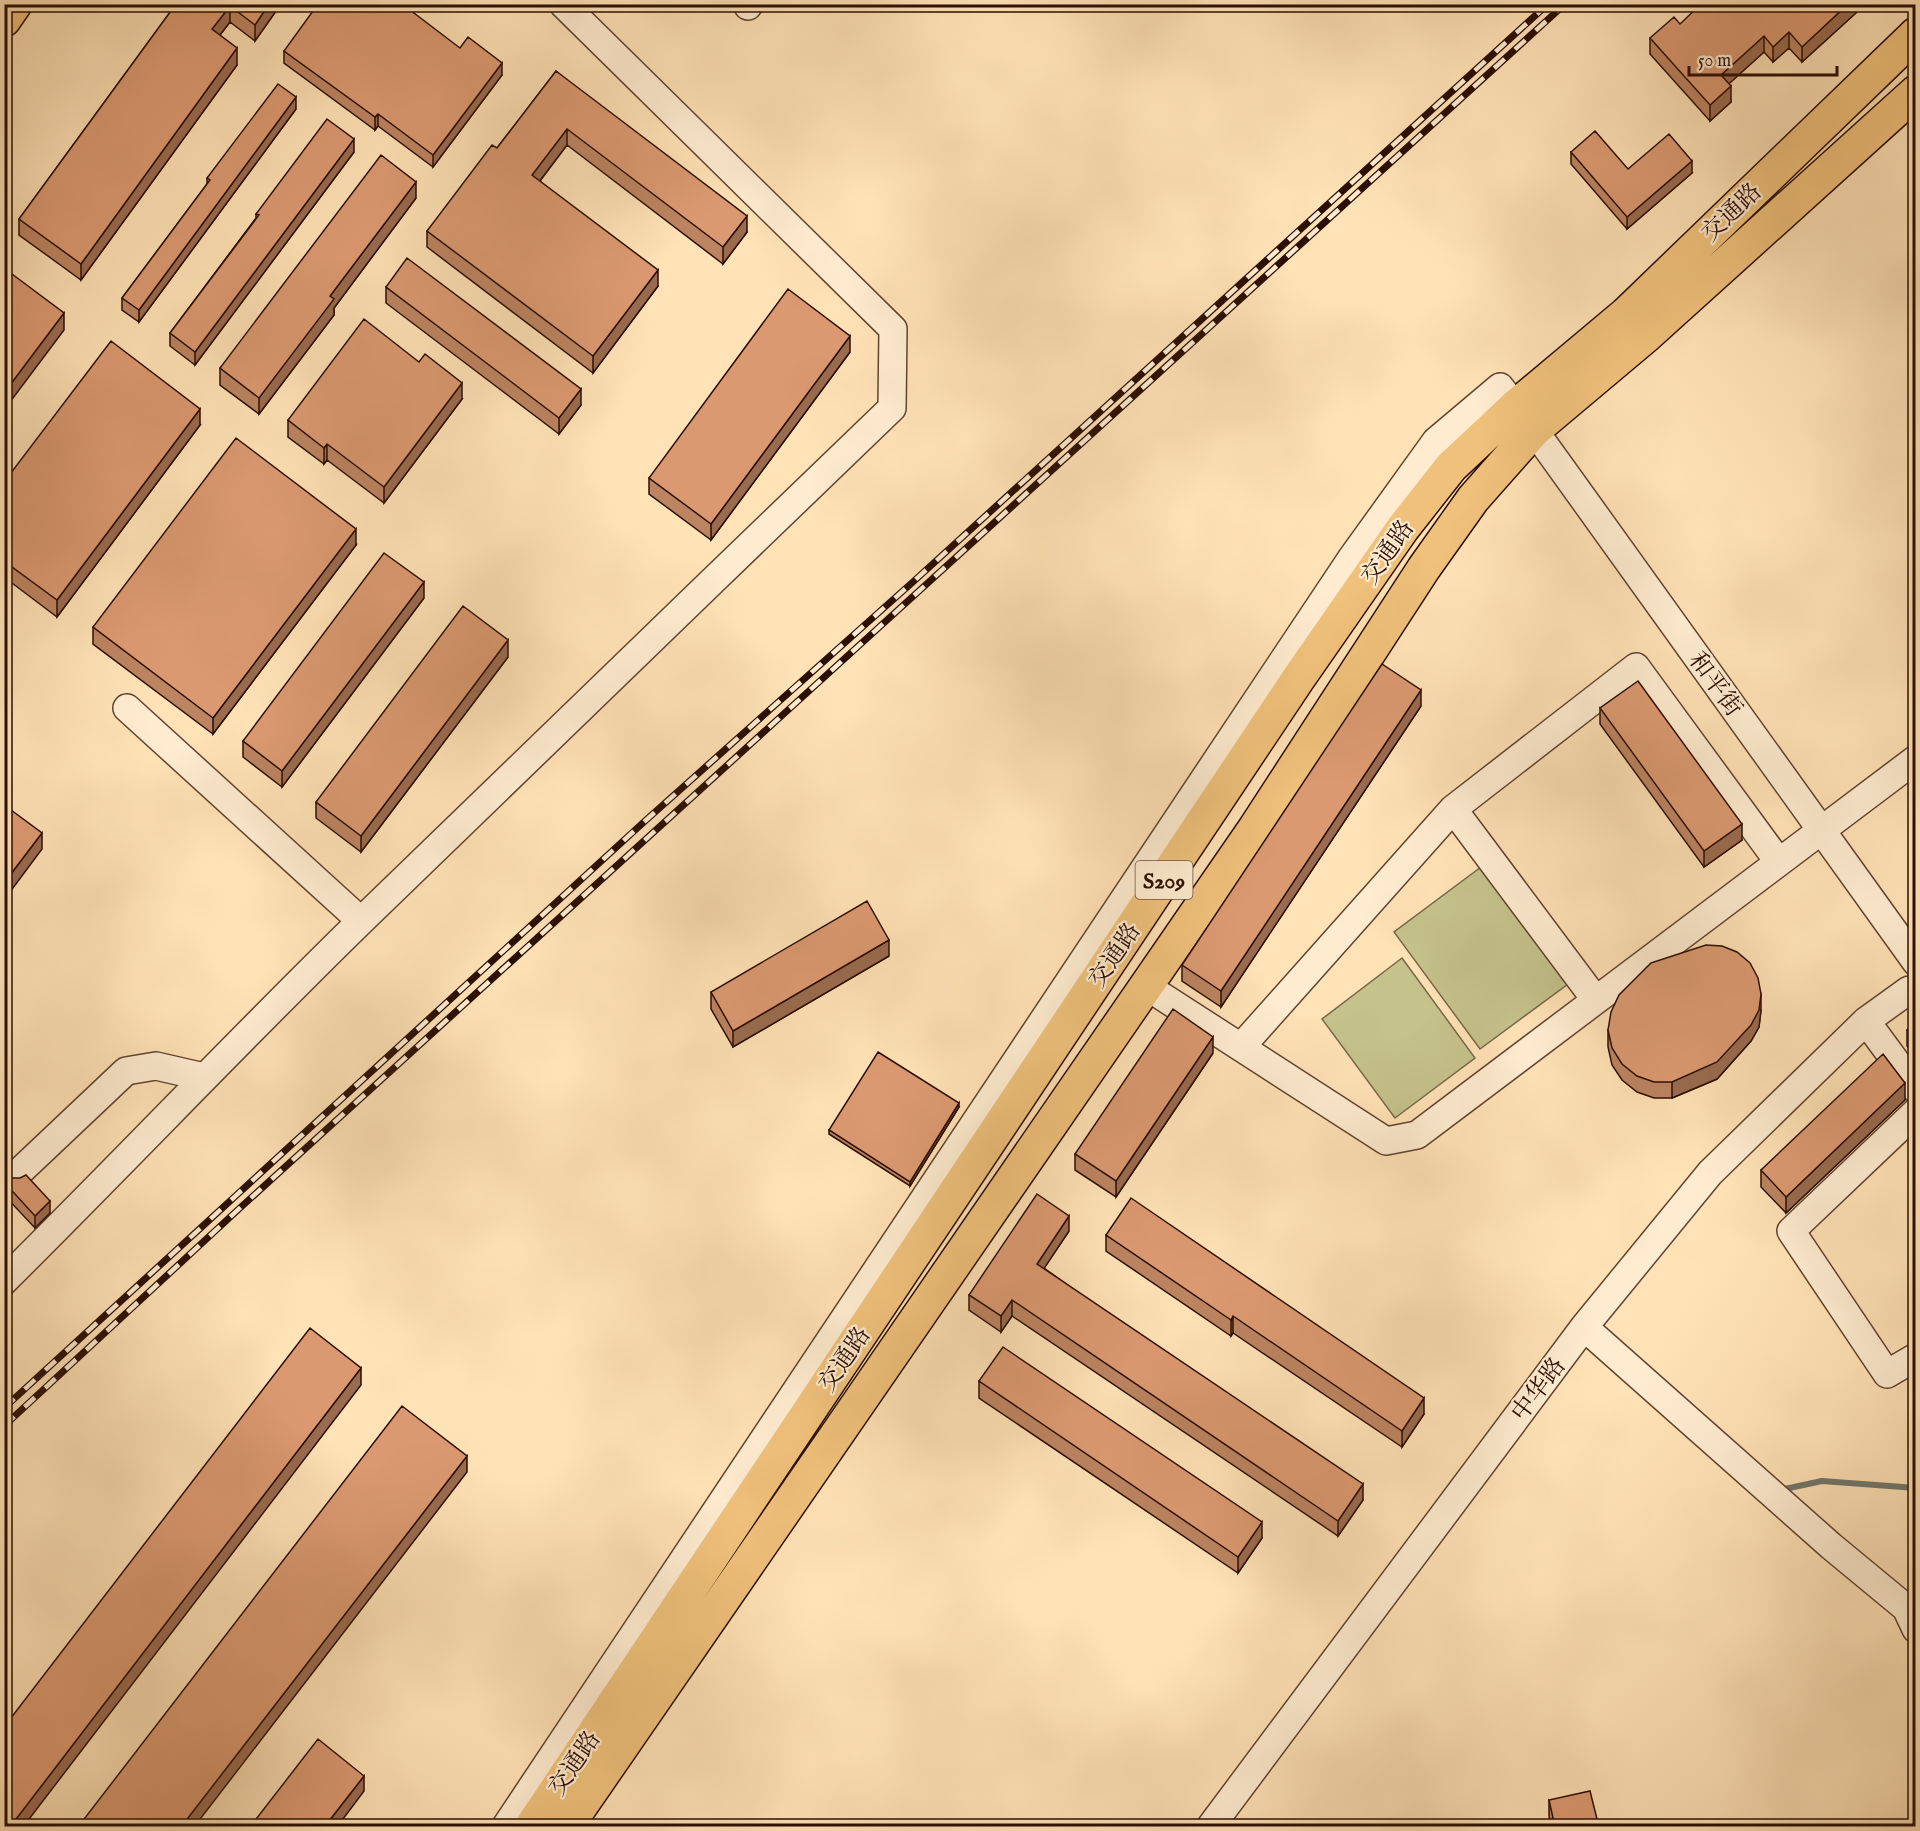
<svg xmlns="http://www.w3.org/2000/svg" width="1920" height="1831" viewBox="0 0 1920 1831" font-family="'IM FELL English','Noto Serif SC',serif">
<style>
.green{fill:#c5c28b;stroke:#786848;stroke-width:1.5}
.lines{fill:none;stroke-linecap:round;stroke-linejoin:round}
.stream{stroke:#72776d;stroke-width:6}
.minor-casing{stroke:#604330;stroke-width:30}
.major-casing{stroke:#2b0e04;stroke-width:36}
.highway-casing{stroke:#2b0e04;stroke-width:36}
.minor{stroke:#ffecd0;stroke-width:27}
.major{stroke:#f0c17b;stroke-width:33}
.highway{stroke:#f0c17b;stroke-width:33}
.rail-casing{stroke:#2b0e04;stroke-width:7}
.rail{stroke:#ffecd0;stroke-width:4.5;stroke-dasharray:14;stroke-linecap:butt}
.wall{fill:#bc8461;stroke:#2b0e04;stroke-width:1.5}
.shaded-wall{fill:#996b4f;stroke:#2b0e04;stroke-width:1.5}
.building{fill:#db9971;stroke:#2b0e04;stroke-width:1.5}
.labels{text-anchor:middle;stroke-width:4.5;stroke-linejoin:round;paint-order:stroke}
.shield{fill:#ffecd0;stroke:#6b5141;stroke-width:1.5}
.shield-label{font-size:22px;font-weight:bold;fill:#2b0e04}
.street-label{font-size:24px;fill:#2b0e04;stroke:#ffecd0}
</style>
<rect width="100%" height="100%" fill="#ffe2b6"/>
<filter id="stains"><feTurbulence type="fractalNoise" baseFrequency=".00333" numOctaves="4"/><feColorMatrix values="0 0 0 0 .2 0 0 0 0 .09 0 0 0 0 .02 0 0 0 .5 -.17"/></filter>
<radialGradient id="worn" r=".72"><stop offset=".6" stop-color="#630" stop-opacity="0"/><stop offset="1" stop-color="#630" stop-opacity=".3"/></radialGradient>
<path class="green" d="M1481 867 1568 984 1480 1049 1394 932Z
M1402 958 1475 1058 1395 1118 1322 1019Z"/>
<g class="lines">
<path class="stream" d="M1780 1490 1822 1481 1916 1488"/>
<defs>
<path id="minor" d="M748 6 749 4
M127 708 361 921
M1453 809 1595 999
M1146 986 1386 1141 1417 1135 1916 759
M1866 1021 1916 1089
M1241 1047 1453 809 1636 667 1778 861
M1916 1112 1791 1231 1887 1374 1916 1357
M16 1175 126 1071 156 1066 204 1077
M4 1281C124 1162 240 1039 361 921 537 749 715 579 892 408L893 329 563 4
M1584 1327 1831 1546 1906 1608 1916 1629
M506 1826 1351 559 1436 441 1500 387 1534 430 1916 962
M1211 1826 1584 1327 1710 1173 1866 1021 1909 990H1916"/>
<path id="major" d="M532 1826 1298 679 1403 528 1451 467 1515 407 1626 314 1916 34
M567 1826 1255 828 1424 568 1473 499 1534 430 1647 335 1916 92"/>
<path id="highway" d="M4 20 15 4"/>
</defs>
<use href="#minor" class="minor-casing"/>
<use href="#major" class="major-casing"/>
<use href="#highway" class="highway-casing"/>
<use href="#minor" class="minor"/>
<use href="#major" class="major"/>
<use href="#highway" class="highway"/>
<defs>
<path id="rail" d="M4 1408 645 821 914 581 1548 4
M4 1426 241 1207 1565 4"/>
</defs>
<use href="#rail" class="rail-casing"/>
<use href="#rail" class="rail"/>
</g>
<path class="wall" d="M176 4H281L255 41 230 22 220 35 237 65 81 280 19 235V219Z
M1857 4V12L1802 62 1789 48 1773 62 1764 52 1728 84 1731 102 1710 121 1650 54V38L1680 24Z
M460 48 502 75 433 167 378 126 375 130 284 63V51Z
M556 71 747 232 723 264 567 145 540 181 658 286 593 373 427 247V231L497 148Z
M296 109 139 322 122 310V298L207 184V178Z
M354 152 195 365 170 346V333L256 218V214Z
M1571 152 1628 169 1692 173 1627 229 1571 164Z
M416 198 334 308V315L259 414 220 385V368Z
M386 287 581 405 559 434 386 303Z
M850 352 711 540 649 494V478Z
M462 399 384 503 327 460 324 464 288 437V420Z
M200 425 57 617 4 577V482Z
M356 545 213 734 93 644V627Z
M424 598 282 787 243 757V741Z
M508 657 361 852 316 818V802Z
M1421 706 1221 1007 1182 981V965Z
M1600 708 1742 840 1704 867 1600 724Z
M889 956 733 1047 711 1009V992Z
M1761 1010 1759 1027 1751 1041 1717 1079 1672 1098H1654L1637 1092 1622 1080 1612 1065 1608 1047V1030Z
M1916 1024V1057L1907 1046V1030Z
M1213 1053 1116 1197 1075 1170V1154Z
M1905 1100 1786 1213 1761 1187V1170Z
M959 1107 910 1186 829 1134V1130Z
M4 1173 50 1213 35 1228 4 1195Z
M1069 1231 1044 1268 1363 1500 1338 1536 1012 1316 1001 1332 969 1310V1295Z
M1106 1235 1424 1414 1402 1447 1233 1333 1231 1336 1106 1251Z
M979 1381 1262 1538 1238 1573 979 1398Z
M1549 1800 1599 1827H1551L1549 1816Z"/>
<path class="shaded-wall" d="M269 4H281L255 41V25Z
M1848 4H1857V12L1802 62V47Z
M230 6V22L212 45V29Z
M1789 32V48L1773 62V47Z
M1764 36V52L1721 91V75Z
M237 48V65L81 280V264Z
M502 63V75L433 167V155Z
M1731 86V102L1710 121V105Z
M296 97V109L139 322V310Z
M378 114V126L375 130V117Z
M567 129V145L532 191V175Z
M354 139V152L195 365V352Z
M1692 161V173L1627 229V217Z
M416 182V198L334 308V315L259 414V398L330 296Z
M747 216V232L723 264V247Z
M658 270V286L593 373V356Z
M64 313V330L4 410V393Z
M850 336V352L711 540V524Z
M462 383V399L384 503V487Z
M581 389V405L559 434V418Z
M200 409V425L57 617V600Z
M327 444V460L324 464V448Z
M356 529V545L213 734V718Z
M424 582V598L282 787V771Z
M508 640V657L361 852V836Z
M1421 690V706L1221 1007V991Z
M1742 824V840L1704 867V851Z
M42 833V849L4 900V883Z
M889 940V956L733 1047V1031Z
M1761 994V1010L1759 1027 1751 1041 1717 1079 1672 1098V1082Z
M1213 1037V1053L1116 1197V1181Z
M1905 1083V1100L1786 1213V1197Z
M959 1103V1107L910 1186V1182Z
M50 1201V1213L35 1228V1216Z
M1069 1216V1231L1037 1279V1264Z
M1012 1300V1316L1001 1332V1316Z
M1233 1316V1333L1231 1336V1320Z
M361 1368V1385L23 1827H10Z
M1424 1398V1414L1402 1447V1431Z
M467 1456V1472L194 1827H181Z
M1363 1484V1500L1338 1536V1521Z
M1262 1522V1538L1238 1573V1557Z
M364 1776V1791L337 1827H329V1821Z"/>
<path class="building" d="M176 4H269L255 25 230 6 212 29 237 48 81 264 19 219Z
M318 4H402L460 48 468 37 502 63 433 155 378 114 375 117 284 51Z
M1701 4H1848L1802 47 1789 32 1773 47 1764 36 1721 75 1731 86 1710 105 1650 38 1674 17 1680 24Z
M556 71 747 216 723 247 567 129 532 175 658 270 593 356 427 231 492 145 497 148Z
M278 84 296 97 139 310 122 298 210 180 207 178Z
M327 119 354 139 195 352 170 333 259 215 256 214Z
M1595 131 1628 169 1669 134 1692 161 1627 217 1571 152Z
M381 155 416 182 330 296 334 299 259 398 220 368Z
M407 258 581 389 559 418 386 287Z
M4 268 64 313 4 393Z
M788 289 850 336 711 524 649 478Z
M364 319 419 362 425 354 462 383 384 487 327 444 324 448 288 420Z
M111 341 200 409 57 600 4 561V482Z
M236 438 356 529 213 718 93 627Z
M384 553 424 582 282 771 243 741Z
M463 606 508 640 361 836 316 802Z
M1382 664 1421 690 1221 991 1182 965Z
M1638 681 1742 824 1704 851 1600 708Z
M7 807 42 833 4 883V811Z
M867 901 889 940 733 1031 711 992Z
M1706 945 1722 946 1737 952 1750 963 1758 978 1761 994 1759 1010 1751 1025 1717 1062 1672 1082H1654L1637 1076 1622 1064 1612 1048 1608 1030 1611 1012 1619 995 1651 963Z
M1173 1009 1213 1037 1116 1181 1075 1154Z
M1916 1024V1041L1907 1030Z
M878 1052 959 1103 910 1182 829 1130Z
M1883 1054 1905 1083 1786 1197 1761 1170Z
M4 1173 12 1178H20L26 1175 50 1201 35 1216 4 1182Z
M1037 1194 1069 1216 1037 1264 1363 1484 1338 1521 1012 1300 1001 1316 969 1295Z
M1131 1198 1424 1398 1402 1431 1233 1316 1231 1320 1106 1235Z
M310 1328 361 1368 10 1827H4V1727Z
M1003 1347 1262 1522 1238 1557 979 1381Z
M402 1406 467 1456 181 1827H78Z
M318 1739 364 1776 329 1821 336 1827H250Z
M1590 1791 1599 1827H1555L1549 1800Z"/>
<g class="labels">
<rect class="shield" x="1135.5" y="861" width="57" height="38" rx="4.5"/>
<g class="shield-label">
<text x="1164" y="888">S209</text>
</g>
<g class="street-label">
<text transform="translate(1731 212) rotate(-44)" y="8">交通路</text>
<text transform="translate(1387 552) rotate(-55)" y="8">交通路</text>
<text transform="translate(1716 684) rotate(54)" y="8">和平街</text>
<text transform="translate(1114 955) rotate(-56)" y="8">交通路</text>
<text transform="translate(844 1359) rotate(-56)" y="8">交通路</text>
<text transform="translate(1538 1389) rotate(-53)" y="8">中华路</text>
<text transform="translate(574 1763) rotate(-56)" y="8">交通路</text>
</g>
</g>
<rect width="1920" height="1831" fill="none" stroke="#ffe2b6" stroke-width="24"/>
<rect x="6" y="6" width="1908" height="1819" fill="none" stroke="#2b0e04" stroke-width="3"/>
<rect x="12" y="12" width="1896" height="1807" fill="none" stroke="#2b0e04" stroke-width="1.5"/>
<path d="M1689 66v9h148v-9" fill="none" stroke="#2b0e04" stroke-width="3"/>
<text x="1698" y="66" font-size="18" fill="#2b0e04" stroke="#ffecd0" stroke-width="4.5" paint-order="stroke">50 m</text>
<rect width="100%" height="100%" filter="url(#stains)"/>
<rect width="100%" height="100%" fill="url(#worn)"/>
</svg>
